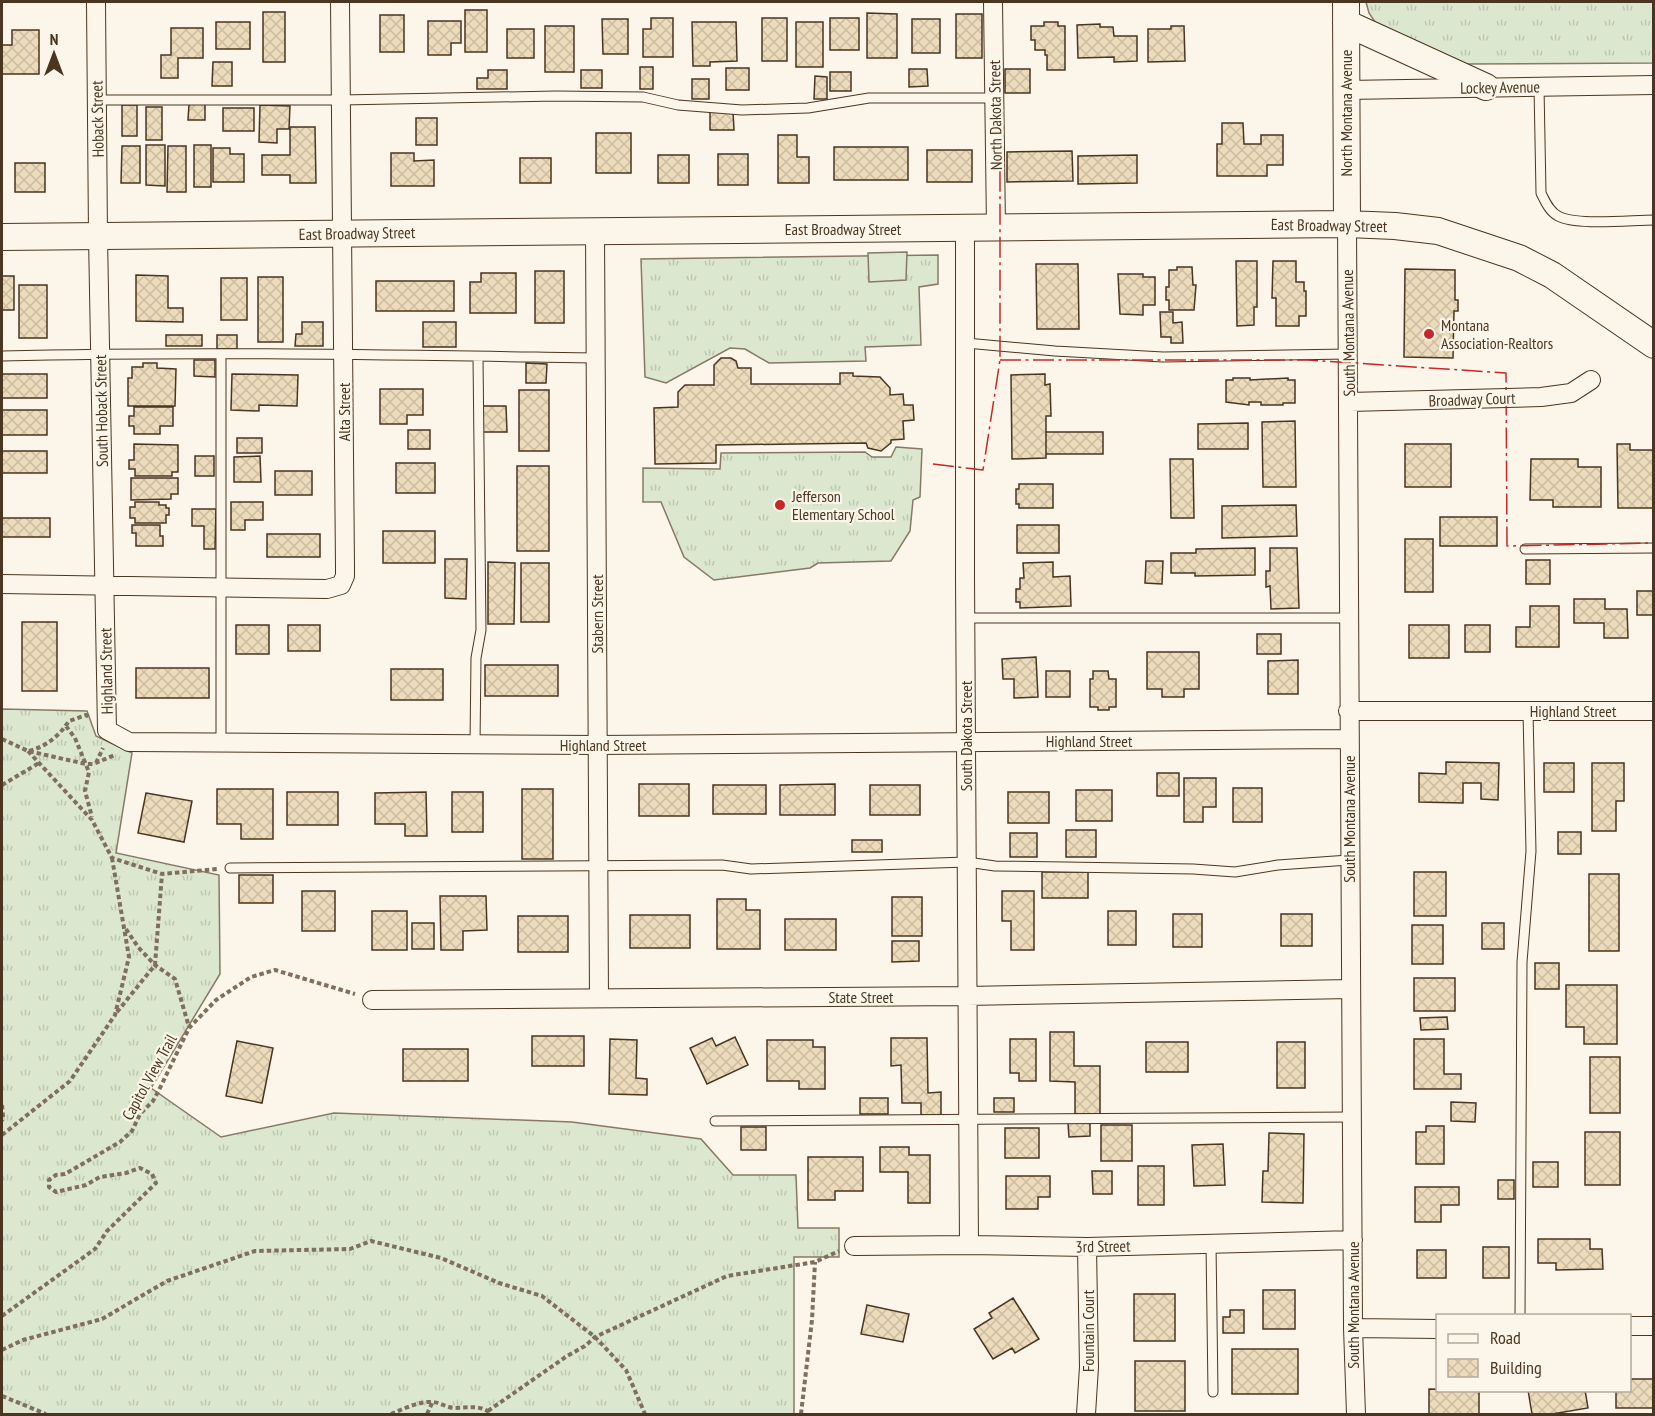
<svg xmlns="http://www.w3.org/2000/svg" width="1655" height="1416" viewBox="0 0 1655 1416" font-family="'PT Sans Narrow',sans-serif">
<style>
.grass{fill:url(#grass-tufts);stroke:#887966;stroke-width:1.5}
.garden{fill:#dce7d0;stroke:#887966;stroke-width:1.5}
.building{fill:url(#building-cross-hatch);stroke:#4a3520;stroke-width:1.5}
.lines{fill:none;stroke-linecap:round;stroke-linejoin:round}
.lane-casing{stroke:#4a3520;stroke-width:11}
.street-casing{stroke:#4a3520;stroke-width:20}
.secondary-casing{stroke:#4a3520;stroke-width:28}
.path{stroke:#7f6f5c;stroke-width:4;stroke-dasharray:4.5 3;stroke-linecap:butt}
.lane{stroke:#fbf6e9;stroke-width:9}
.street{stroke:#fbf6e9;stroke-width:18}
.secondary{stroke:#fbf6e9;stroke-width:26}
.power{stroke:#c62828;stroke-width:1.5;stroke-dasharray:21 4.5 3 4.5;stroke-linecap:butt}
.poi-dot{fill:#c62828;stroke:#fbf6e9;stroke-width:2}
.labels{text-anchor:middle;stroke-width:4.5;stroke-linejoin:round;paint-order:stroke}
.street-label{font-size:16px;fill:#4a3520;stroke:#fbf6e9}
.poi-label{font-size:16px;fill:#4a3520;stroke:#fbf6e9;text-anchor:start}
</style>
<defs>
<pattern id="grass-tufts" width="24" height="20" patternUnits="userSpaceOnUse" patternTransform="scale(1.5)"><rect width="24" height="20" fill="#dce7d0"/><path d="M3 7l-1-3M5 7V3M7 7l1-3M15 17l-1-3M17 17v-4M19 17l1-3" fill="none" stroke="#bec7b2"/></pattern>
<pattern id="building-cross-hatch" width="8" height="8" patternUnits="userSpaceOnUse" patternTransform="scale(1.5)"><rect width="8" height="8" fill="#ecdcbc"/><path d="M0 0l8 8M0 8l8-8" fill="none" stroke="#ccbda1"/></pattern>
</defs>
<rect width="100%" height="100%" fill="#fbf6e9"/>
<path class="grass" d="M1366 2H1653V63L1463 64 1375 22 1369 13Z
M938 255V284L919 287 921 345 865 347 866 361 769 363 745 349 730 348 666 383 645 377 641 259Z
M896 447 922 449 920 497 913 500 910 531 891 561 818 563 810 568 714 580 684 557 661 502H643V468L720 469 721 453 865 452 872 457H891Z
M2 709 87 711 96 736 132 753 116 853 219 875 220 974 151 1088 221 1137 334 1113 572 1122 701 1139 733 1175H796L798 1228H839V1257H794V1414H2Z"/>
<path class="garden" d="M907 252 906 280 869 282 868 253Z"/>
<path class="building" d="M465 10H487V52H465Z
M263 12H285V62H263Z
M867 13 897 14V58H867Z
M956 14H982V58H956Z
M380 15H404V52H380Z
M651 18H673V57H643V29H651Z
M762 18H787V61H762Z
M830 18H859V50H830Z
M602 19H628V54H603Z
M912 19H940V53H912Z
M428 21H461V43H451V55H428Z
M216 22H250V49H216Z
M692 22H736L737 61 710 62V66H693Z
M796 22H823V67H796Z
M1044 22H1058V26H1065V70H1047V55H1045V50H1035V40H1031V26H1044Z
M1100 24V27H1113L1114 36H1137V61L1114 62V57L1078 58 1077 25Z
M545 26H574V72H545Z
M1171 26H1184L1185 61 1148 62V29H1171Z
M171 28H203V58H178V78H161V55H171Z
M507 29H534V58H507Z
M12 30H39V74H2V45H12Z
M213 62H232V86H212Z
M640 67H653V89H640Z
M726 68H749V90H726Z
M909 69H927L928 86 909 87Z
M1005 69H1030V93H1005Z
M488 70H507V89H477V78H488Z
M581 70H602V88H581Z
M830 72H851V91H830Z
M815 76 827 77V99H814Z
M692 79H709V99H692Z
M189 104H205V120H188Z
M122 105H137V136H122Z
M260 105 290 106 289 129H277V143L259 142Z
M146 107H162V140H146Z
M223 108H254V131H223Z
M733 111 734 130H710V112Z
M416 118H437V145H416Z
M1222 123H1243L1244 144H1261V135H1283V165H1267V176H1217V144H1222Z
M290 127H315L316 183H290V175H262V155H290Z
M596 133H631V173H596Z
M778 135H797V157H809V183H778Z
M146 145H165V186L146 185Z
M194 145H211V187H194Z
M122 146H140V183H121Z
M168 146H186V192H167Z
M834 147H908V180H834Z
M213 148H230V154H244V182H213Z
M927 150H972V182H927Z
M1072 151 1073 181 1007 182V152Z
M391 153H414V161L434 160V186H391Z
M718 154H748V185H718Z
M658 155H689V183H658Z
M1137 155V183L1078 184V156Z
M520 158H551V183H520Z
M15 163H45V192H15Z
M1236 261H1257V307H1254V325L1237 326Z
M1273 261H1296V282H1304V291H1306V316H1299V326H1276V298H1272Z
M1036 264H1078L1079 329H1037Z
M1177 267H1192L1193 285H1196L1194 310H1169V300H1166V287H1169V270H1177Z
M1405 269 1455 270V300H1458V311H1454L1453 358 1404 357Z
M535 271H564V323H535Z
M481 273H516V313H470V282H481Z
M1118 274H1143V277H1155V305H1143V315L1120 314Z
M136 275 168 276V308H183V322L136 321Z
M2 276H14V310H2Z
M258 277H283V342H258Z
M221 278H247V320H221Z
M376 281H454V311H376Z
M19 285H47V338H19Z
M1160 312H1173V323L1182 322 1183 343H1171V337H1161Z
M302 322H323V346H295L296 334H302Z
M423 322H456V347H423Z
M166 335H202V346H166Z
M217 335H237V349H217Z
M721 358H731L736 361 738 368H751V384H840V373H853V376L880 377 890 388V395L903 394 904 405H913L914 420 903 421 904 439 891 440V443L881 451 868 448 866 443 716 445V463L655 464 654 408 678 407V392L685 385H714V365Z
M194 360H215V377L194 376Z
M143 363H157V368L176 369 175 406H128V378H132V367H143Z
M526 363 547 364 546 383H526Z
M2 374H47V398H2Z
M232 374 298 375 297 406 259 405V411L231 410Z
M1045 374V385L1050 384 1051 416H1046V458L1012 459 1011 375Z
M1233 378H1250V380L1288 378V380H1295V403H1283V405H1261V402H1249V405L1226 402V380H1233Z
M380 389H423V415H407V424H380Z
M519 390H549V451H519Z
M482 406H506L507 432H482Z
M134 407H173V426H160V434H134V426H129V416H134Z
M2 410H47V435H2Z
M1295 421 1296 487H1263L1262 422Z
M1248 423V449H1198V424Z
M408 430H430V449H408Z
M1046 432H1103V454H1046Z
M237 438H262V453H237Z
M134 444 178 445V472H172V476H135V469H129V460H134Z
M1405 444H1451V487H1405Z
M1617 444H1630V450H1654V508H1618Z
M2 451H47V473H2Z
M195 456H214V476H195Z
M260 456 261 482H234V457Z
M1170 459H1193L1194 518H1171Z
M1531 459H1578V467H1601V507H1553V500H1530Z
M396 463H435V493H396Z
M517 466H549V551H517Z
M275 471H312V495H275Z
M131 478H178V494H171V499L131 500Z
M1019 484H1053V508H1019V504H1016V489H1019Z
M135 502H159V505H166V508H169V515H166V523H135V518H130V507H135Z
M231 502H263V520H245V530H231Z
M1296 505 1297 536 1222 538V506Z
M192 509H216L215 549H204V526H192Z
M1440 517H1497V546H1440Z
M2 518H50V537H2Z
M132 525H160V536H163V546H136V533H132Z
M1017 525H1059V553H1017Z
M383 531H435V563H383Z
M267 534H320V557H267Z
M1405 539H1433V592H1405Z
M1255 548V575L1195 576V573H1171V553H1196V549Z
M1270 548H1297L1299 608 1271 609 1270 586 1266 587V571H1270Z
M445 559H467L466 599 445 598Z
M1526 560H1550V584H1526Z
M1146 561H1163L1162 584 1145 583Z
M488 562 515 563 514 624H488Z
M1053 562V577L1070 576 1071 606 1020 608V602H1016V589H1020V578H1024L1023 563Z
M521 563H549V622H521Z
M1637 591H1654V615H1637Z
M1574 599H1605V609H1627L1628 638H1604V623H1574Z
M1530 606H1559V647H1516V627H1530Z
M22 622H57V691H22Z
M236 625H269V654H236Z
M288 625H320V651H288Z
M1409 625H1449V658H1409Z
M1465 625H1490V652H1465Z
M1257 634H1281V654H1257Z
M1147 652H1199V689H1184V697H1162V689H1147Z
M1036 657 1038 697 1014 698V679H1003L1002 659Z
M1298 660V694H1268V661Z
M485 665H558V696H485Z
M136 668H209V698H136Z
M391 669H443V700H391Z
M1046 671H1070V697H1046Z
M1093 671H1108L1109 679H1116V707H1109V710H1098V707H1090V679H1093Z
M1446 762 1499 763 1498 800 1481 799V783H1463V803L1419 802V773L1446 774Z
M1544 763H1574V792H1544Z
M1592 763H1624V801H1616V831H1592Z
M1157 773H1179V796H1157Z
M1184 778H1216V807H1203V822H1184Z
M639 784H689V816H639Z
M835 784V815H780V785Z
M713 785H766V814H713Z
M870 785H920V815H870Z
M1233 788H1262V822H1233Z
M217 789H273V839H241V824H217Z
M522 789H553V859H522Z
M1076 790H1112V821H1076Z
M287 792H338V825H287Z
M426 792 427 836H405V824H375V793Z
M452 792H483V832H452Z
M1008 792H1049V823H1008Z
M146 793 192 801 184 842 138 833Z
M1066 830H1096V857H1066Z
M1558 832H1581V854H1558Z
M1010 833H1037V857H1010Z
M852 840H882V852H852Z
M1042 872H1088V898H1042Z
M1414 872H1446V916H1414Z
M1589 874H1619V951H1589Z
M239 875H273V903H239Z
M302 891H335V931H302Z
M1002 891H1034V950H1011V921H1002Z
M440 896H486L487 930 463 931V950H441Z
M892 897H922V936H892Z
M717 899H746V910H760V949H717Z
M372 911H407V950H372Z
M1108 911H1136V945H1108Z
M1173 914H1202V947H1173Z
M1281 914H1312V946H1281Z
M630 915H690V948H630Z
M518 916H568V952H518Z
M785 919H836V950H785Z
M412 923H434V949H412Z
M1482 923H1504V949H1482Z
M1412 925H1443V964H1412Z
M892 941H919V961L892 962Z
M1535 963H1559V989H1535Z
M1414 978H1455V1011H1414Z
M1566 985H1617V1044H1584V1027H1566Z
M1447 1017 1448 1029 1421 1030 1420 1018Z
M1050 1032H1074V1066H1100V1114H1075V1082L1050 1081Z
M532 1036H584V1066H532Z
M735 1037 748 1065 707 1084 690 1048 712 1038 716 1046Z
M891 1038H927L928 1093 941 1092V1115H921V1103H902L901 1065 891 1066Z
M610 1039 637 1040 636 1078 647 1079V1095L609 1094Z
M1010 1039H1036V1081H1019V1073H1010Z
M1414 1039H1444V1074H1461V1089H1414Z
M767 1040H813V1047H825V1089H799V1081H767Z
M237 1041 273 1048 262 1103 226 1096Z
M1146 1042H1188V1072H1146Z
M1277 1042H1305V1088H1277Z
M403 1049H468V1081H403Z
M1590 1057H1620V1113H1590Z
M860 1098H888V1114H860Z
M994 1098H1014V1112H994Z
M1451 1102 1476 1103 1475 1122 1451 1121Z
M1068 1123H1090V1136L1069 1137Z
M1101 1125H1132V1161H1101Z
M1426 1126H1444V1164H1416V1132H1426Z
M741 1127H766V1150H741Z
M1005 1128H1039V1158H1005Z
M1585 1132H1620V1185H1585Z
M1269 1133 1304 1134 1303 1203 1262 1202 1263 1171H1268Z
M1223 1144 1225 1185 1194 1186 1192 1145Z
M880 1147H909V1155H930V1203H908V1172H880Z
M808 1157H863V1191H835V1200H808Z
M1533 1162H1558V1187H1533Z
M1138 1166H1164V1205H1138Z
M1092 1171H1112V1194H1093Z
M1006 1176H1050V1197H1038V1209H1006Z
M1498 1180H1514V1199H1498Z
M1415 1187H1459V1205H1441V1222H1415Z
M1538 1239H1590V1249H1602L1603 1269 1556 1270V1263H1538Z
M1483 1247H1509V1278H1483Z
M1417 1250H1446V1278H1417Z
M1263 1290H1295V1329H1263Z
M1134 1294H1175V1341H1134Z
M1013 1298 1039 1339 1015 1353 1012 1348 993 1359 974 1329 992 1318 989 1313Z
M867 1305 909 1314 903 1342 861 1334Z
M1230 1310H1244V1333H1223V1317H1230Z
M1232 1349H1298V1394H1232Z
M1135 1361H1185V1411H1135Z
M1630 1379H1654V1408H1616V1390H1630Z
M1429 1389 1479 1390V1414H1429Z
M1528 1390H1585L1588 1408 1552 1414H1532Z"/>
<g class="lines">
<defs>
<path id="lane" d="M1539 87 1541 193C1545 201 1549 211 1558 216 1576 226 1631 220 1654 220
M97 100H341L556 96 643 97 678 105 742 110 808 108 869 98H995
M966 343 1055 351 1163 357 1348 354
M221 354V742
M2 356C199 351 397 355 595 358
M1525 549 1654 548
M965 618H1348
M475 744 476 658 481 630 478 357
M230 868 722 865 751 869 967 862 995 866 1193 869 1235 872 1278 865 1349 860
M715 1121 1352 1117
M1211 1244 1213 1392
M1520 1316 1522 962 1531 851 1528 711"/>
<path id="street" d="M96 2 98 236 107 730 129 742 598 745 1348 739
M993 2 996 228
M1346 90 1654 85
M1347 224 1353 1328 1356 1414
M965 228V576L969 1245
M595 230 599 998
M1349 402 1541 397 1571 393 1591 380
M2 584 327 589 341 585 345 576V568L340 2
M1348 711H1654
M372 1000 967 996 1350 989
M854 1246 969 1245 1087 1247 1353 1240
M1630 1326H1654
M1353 1328 1438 1329
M1086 1414 1089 1367 1087 1247"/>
<path id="secondary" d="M1346 2 1347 224
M1346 23 1486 87
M2 237 1347 224 1395 226 1438 231 1519 258 1552 275 1654 345"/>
</defs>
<use href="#lane" class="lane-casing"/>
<use href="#street" class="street-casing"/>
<use href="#secondary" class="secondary-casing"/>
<path class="path" d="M66 726 75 738 89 772 85 791 92 817
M2 739 28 751 86 764H93L115 755
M28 751 92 820 112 858 162 874 218 869
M29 751C47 746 59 736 69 721L86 715 89 717
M96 763 103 748
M2 785 39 763
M126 929 138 947 155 965 175 979 189 1027
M117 1012 155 965 162 874
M2 1105 3 1116 2 1121
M2 1135 70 1081 115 1015 129 957 112 858
M2 1316 95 1249 107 1231 156 1183 152 1174 140 1168 126 1173 100 1177 86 1185 56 1192 49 1187V1180L56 1175 65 1174 120 1142 132 1131 140 1114 153 1101 160 1088 189 1028 216 1000 251 977 275 970 355 994
M2 1350 23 1340 102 1319 167 1281 255 1251 350 1249 371 1241 441 1258 499 1283 542 1296 595 1337 626 1370 645 1414
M2 1396 46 1414
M488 1411 567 1356 585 1346 595 1337 727 1276 815 1262 839 1251
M391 1414C404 1409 418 1401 432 1402 440 1402 447 1408 455 1408 468 1408 481 1404 491 1414
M427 1414 433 1401
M801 1414 812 1320 815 1262"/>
<use href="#lane" class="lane"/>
<use href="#street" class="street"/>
<use href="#secondary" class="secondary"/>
<path class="power" d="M1000 360H1308L1506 373 1507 546 1654 543
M933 464 983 470 1000 360V100"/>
</g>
<g class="poi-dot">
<circle cx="1429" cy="334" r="6"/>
<circle cx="780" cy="505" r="6"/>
</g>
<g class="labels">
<g class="street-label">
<text transform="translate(1500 87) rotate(-1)" y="6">Lockey Avenue</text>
<text transform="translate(1346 113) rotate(-90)" y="6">North Montana Avenue</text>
<text transform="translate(995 115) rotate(-91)" y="6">North Dakota Street</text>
<text transform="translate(97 119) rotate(-91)" y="6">Hoback Street</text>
<text transform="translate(1329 225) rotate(1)" y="6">East Broadway Street</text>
<text x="843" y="235">East Broadway Street</text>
<text transform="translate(357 233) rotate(-1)" y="6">East Broadway Street</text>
<text transform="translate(1348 333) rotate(-91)" y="6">South Montana Avenue</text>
<text transform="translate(1472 399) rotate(-2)" y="6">Broadway Court</text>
<text transform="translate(101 411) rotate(-91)" y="6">South Hoback Street</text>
<text transform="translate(344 412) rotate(-90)" y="6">Alta Street</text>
<text transform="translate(597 614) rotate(-90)" y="6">Stabern Street</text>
<text transform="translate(106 671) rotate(-91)" y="6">Highland Street</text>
<text x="1573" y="717">Highland Street</text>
<text transform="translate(966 736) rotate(-90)" y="6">South Dakota Street</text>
<text x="1089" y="747">Highland Street</text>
<text x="603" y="751">Highland Street</text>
<text transform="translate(1349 819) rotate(-90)" y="6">South Montana Avenue</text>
<text x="861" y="1003">State Street</text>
<text transform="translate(149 1077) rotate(-61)" y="6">Capitol View Trail</text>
<text transform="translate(1103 1246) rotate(-1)" y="6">3rd Street</text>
<text transform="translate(1353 1305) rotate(-90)" y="6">South Montana Avenue</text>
<text transform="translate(1088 1331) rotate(-90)" y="6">Fountain Court</text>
</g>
<g class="poi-label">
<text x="1441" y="331">Montana<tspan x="1441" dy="18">Association-Realtors</tspan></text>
<text x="792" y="502">Jefferson<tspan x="792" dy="18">Elementary School</tspan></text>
</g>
</g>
<rect width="1655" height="1416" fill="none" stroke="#4a3520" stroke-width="6"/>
<rect x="1436" y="1314" width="195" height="78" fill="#fbf6e9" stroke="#b4a999" stroke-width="1.5"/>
<rect x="1448" y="1334" width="30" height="9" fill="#fbf6e9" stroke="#b4a999" stroke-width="1.5"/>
<text x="1490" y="1344" font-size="18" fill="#4a3520">Road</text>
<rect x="1448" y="1359" width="30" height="18" fill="url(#building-cross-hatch)" stroke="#b4a999" stroke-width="1.5"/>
<text x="1490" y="1374" font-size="18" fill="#4a3520">Building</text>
<g transform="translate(54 54)" stroke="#fbf6e9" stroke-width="4.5" paint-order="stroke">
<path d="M0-4.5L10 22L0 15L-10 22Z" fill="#4a3520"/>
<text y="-9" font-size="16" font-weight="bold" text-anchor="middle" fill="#4a3520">N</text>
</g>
</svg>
